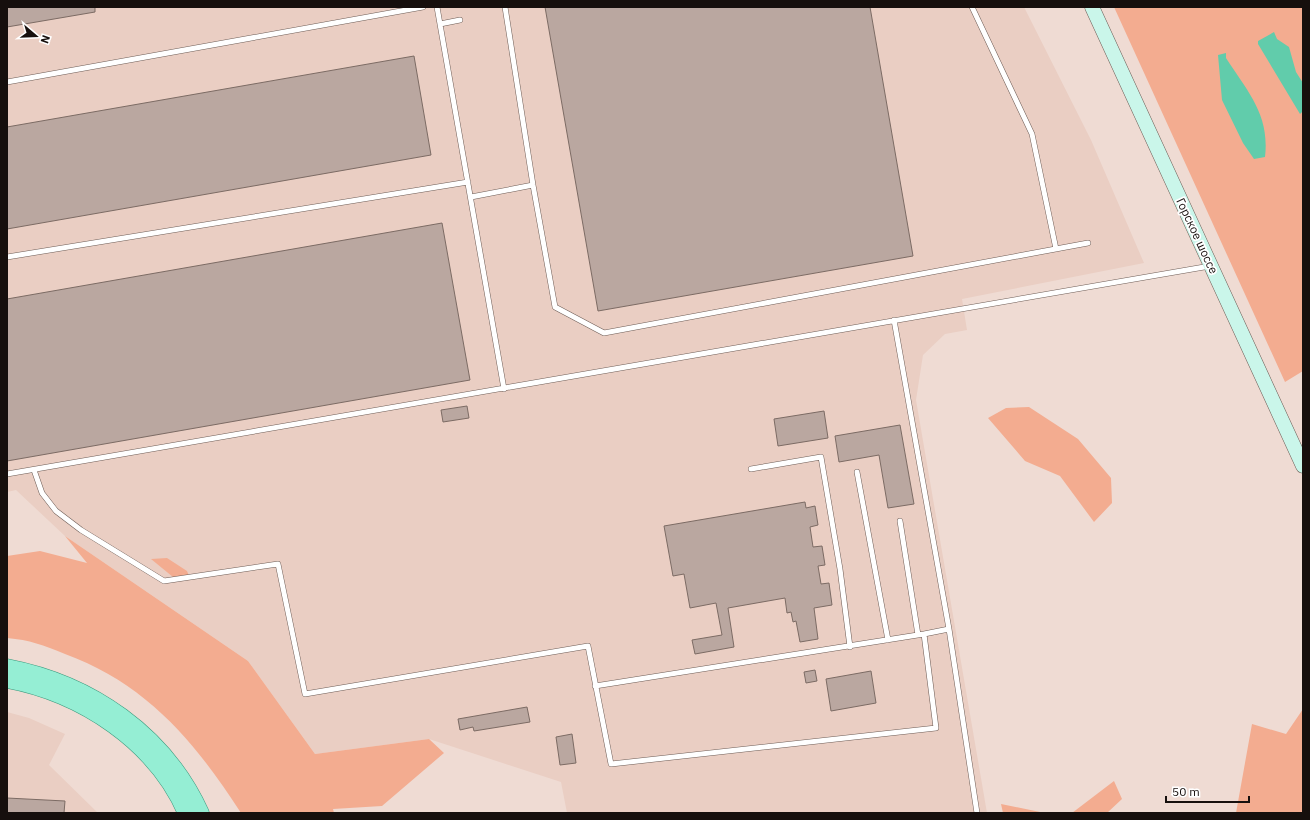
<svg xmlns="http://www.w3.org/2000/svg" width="1310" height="820" viewBox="0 0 1310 820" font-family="'IBM Plex Sans',sans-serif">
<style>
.built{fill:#eacec3}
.green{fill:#f3ac90}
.water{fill:#61ccab}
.building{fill:#baa7a0;stroke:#7c6b64}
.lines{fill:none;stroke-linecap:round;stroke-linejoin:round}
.lane-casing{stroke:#6e5d56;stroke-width:6}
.secondary-casing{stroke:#6e5d56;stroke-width:15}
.primary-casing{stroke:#3b987c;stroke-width:17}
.lane{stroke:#fff;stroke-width:5}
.secondary{stroke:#caf6ea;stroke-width:14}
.primary{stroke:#95eed4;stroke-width:16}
.labels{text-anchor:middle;stroke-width:3.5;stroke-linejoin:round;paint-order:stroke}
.street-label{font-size:12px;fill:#160f0d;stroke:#fff}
</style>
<rect width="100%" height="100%" fill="#efdbd3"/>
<path class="built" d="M7 7H1024L1091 140 1144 263 962 299 967 330 945 334 923 355 916 400 987 813H567L561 782 429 739 315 754 248 661 65 536 16 490 7 492Z
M7 712 29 718 65 734 49 765 98 813H7Z"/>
<path class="green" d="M1114 7H1303V371L1285 382Z
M1029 407 1078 439 1111 478 1112 503 1094 522 1060 476 1025 461 988 418 1006 408Z
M65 536 248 661 315 754 429 739 444 753 382 806 333 809 334 813H241C195 742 147 684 65 654 43 645 30 640 7 638V556L40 551 87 563Z
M167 558 187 571 189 576 173 577 151 559Z
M1303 709V813H1236L1252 724 1286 734Z
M1114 781 1122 799 1107 813H1072Z
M1001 804 1045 813H1003Z"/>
<path class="water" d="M1274 32 1277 39 1289 47 1296 72 1303 83V111L1300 114 1258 44V41Z
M1226 53V58C1247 91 1270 114 1265 157L1254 159 1243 143 1222 100 1218 55Z"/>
<path class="building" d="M7 7H95V12L7 27Z
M545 7H870L913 256 598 311Z
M414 56 431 155 7 229V127Z
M442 223 470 380 7 461V299Z
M467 406 469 418 443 422 441 410Z
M824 411 828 438 778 446 774 419Z
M900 425 914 504 888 508 879 455 839 462 835 436Z
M805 502 806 508 815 506 818 525 810 527 813 547 822 546 825 565 818 566 821 584 829 583 832 605 814 608 818 639 800 642 796 621 793 622 791 612 787 613 785 598 728 608 734 647 695 654 692 640 722 635 716 603 690 608 684 574 673 576 664 526Z
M815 670 817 681 806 683 804 672Z
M871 671 876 703 831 711 826 679Z
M527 707 530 722 474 731 473 727 460 730 458 719Z
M572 734 576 763 560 765 556 737Z
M7 798 65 801 64 813H7Z"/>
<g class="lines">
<defs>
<path id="lane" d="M437 7 504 389
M505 7 533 185 555 307 604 333 1088 243
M972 7 1032 134 1056 249
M440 24 460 20
M7 82 423 7
M471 197 533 185
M7 257 468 182
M894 320 949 629 977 813
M751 469 821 457 840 569 850 647
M34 470 42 493 56 511 81 530 164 581 278 564 305 694 588 646 611 764 936 728 924 634 949 629
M857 472 888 640
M7 474 1210 266
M900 521 918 635
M595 686 924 634"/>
<path id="secondary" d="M1092 7 1303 466"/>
<path id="primary" d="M7 667C91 683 165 734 201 813
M7 680C82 694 155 742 186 813"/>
</defs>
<use href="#lane" class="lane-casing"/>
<use href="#secondary" class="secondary-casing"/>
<use href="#primary" class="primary-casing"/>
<use href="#lane" class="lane"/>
<use href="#secondary" class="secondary"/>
<use href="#primary" class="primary"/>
</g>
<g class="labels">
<g class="street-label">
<text transform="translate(1197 236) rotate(65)" y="4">Горское шоссе</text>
</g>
</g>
<rect width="1310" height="820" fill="none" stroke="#160f0d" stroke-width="16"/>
<g transform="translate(36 36) rotate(109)" stroke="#ffffff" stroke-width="3" paint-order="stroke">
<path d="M0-3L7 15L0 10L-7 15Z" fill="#160f0d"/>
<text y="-6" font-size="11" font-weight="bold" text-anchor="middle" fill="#160f0d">N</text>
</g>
<path d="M1166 796v6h83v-6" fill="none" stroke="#160f0d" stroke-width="2"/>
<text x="1172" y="796" font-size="12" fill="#160f0d" stroke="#ffffff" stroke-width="3" paint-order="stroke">50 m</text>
</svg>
